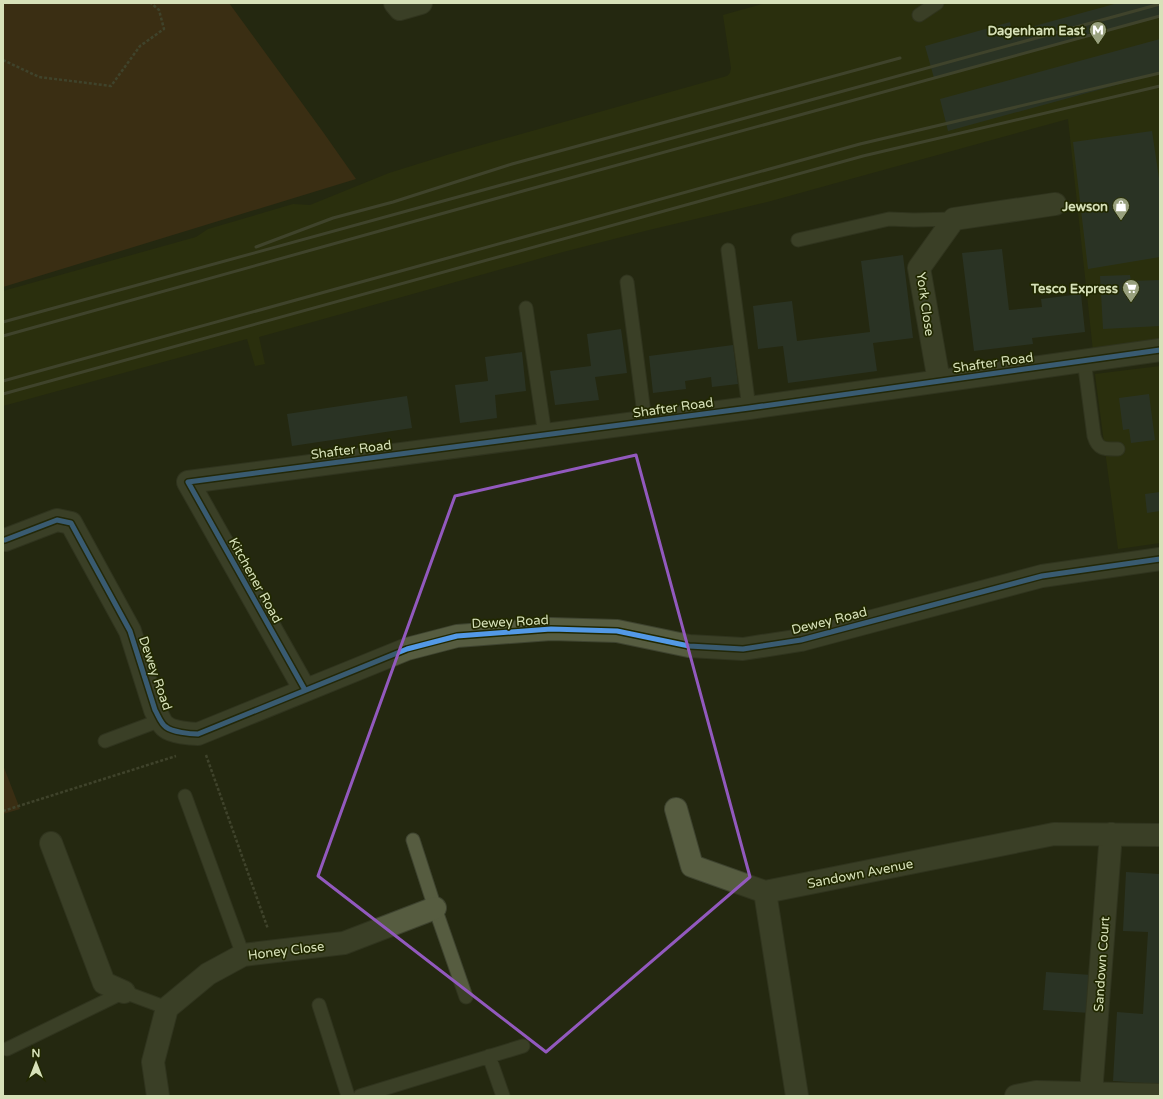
<svg xmlns="http://www.w3.org/2000/svg" width="1163" height="1099" viewBox="0 0 1163 1099" font-family="'Varela Round',sans-serif">
<style>
.built{fill:#313809}
.green{fill:#543517}
.building{fill:#32403c}
.lines{fill:none;stroke-linecap:round;stroke-linejoin:round}
.lane-casing{stroke:#3e432f;stroke-width:15}
.street-casing{stroke:#3e432f;stroke-width:24}
.path{stroke:#60644c;stroke-width:2.5;stroke-dasharray:3 2;stroke-linecap:butt}
.lane{stroke:#565c40;stroke-width:13}
.street{stroke:#565c40;stroke-width:22}
.rail{stroke:#60644d;stroke-width:3}
.cycleway-casing{stroke:#212800;stroke-width:8}
.cycleway{stroke:#5399e6;stroke-width:5}
.marked{fill:none;stroke:#9259be;stroke-width:3;stroke-linejoin:round}
.labels{text-anchor:middle;stroke-width:3.5;stroke-linejoin:round;paint-order:stroke}
.poi-label{font-size:13px;font-weight:bold;fill:#d7e1b9;stroke:#212800;text-anchor:end}
.street-label{font-size:13px;fill:#d7e1b9;stroke:#212800}
</style>
<rect width="100%" height="100%" fill="#242810"/>
<path class="built" d="M766 3H1160V341L1093 351 1068 119 771 201 649 230 563 252 259 337 265 364 255 366 247 339 3 406V291L196 237 208 229 293 204 310 205 389 173 450 154 727 76 730 73 731 68 723 15Z
M1160 366V543L1118 549 1095 374Z"/>
<path class="green" d="M3 3H229L323 132 356 179 3 287Z
M3 765 20 809 3 814Z"/>
<path class="building" d="M1118 3H1160V16L934 78 925 46 1010 22 1012 32Z
M1160 39V73L948 131 940 99Z
M1152 131 1160 185V257L1088 269 1073 142Z
M1002 249 1009 310 1042 307 1041 299 1081 294 1085 332 1032 338 1033 344 974 351 962 253Z
M903 255 913 338 873 343 877 371 788 383 783 346 758 349 753 306 792 301 797 341 870 332 861 261Z
M1130 275 1131 281 1160 280V326L1103 329 1100 276Z
M621 329 627 373 595 377 599 400 555 405 550 371 591 366 587 334Z
M733 345 738 384 712 387 711 377 685 381 686 389 653 393 649 356Z
M522 352 526 391 495 395 497 418 460 423 455 385 488 381 485 357Z
M1149 394 1155 440 1131 443 1129 429 1123 430 1119 398Z
M407 396 412 428 292 446 287 414Z
M1160 492V511L1147 513 1145 494Z
M1126 872 1160 874V1084L1113 1081 1117 1012 1143 1014 1148 932 1123 931Z
M1046 972 1092 975 1090 1013 1043 1010Z"/>
<g class="lines">
<defs>
<path id="lane" d="M919 15 937 3
M798 240 889 219 914 220 954 219
M728 250 749 408
M627 282 645 421
M526 308 545 435
M1084 360 1094 436C1098 450 1105 449 1118 449
M105 741 161 720
M185 796 243 955
M413 840 435 908 466 997
M319 1005 348 1096
M7 1049 124 992 167 1008
M489 1056 503 1096
M360 1096 523 1046"/>
<path id="street" d="M395 3 400 9 421 3
M939 381 919 268 954 219 1055 204
M5 540 57 520 71 523 130 631 155 710C158 715 161 724 166 727 172 732 190 734 198 734L407 649 457 636 551 629 617 631 689 646 743 649 801 640 1042 576 1160 559
M305 690 188 482 749 408 1160 350
M676 809 692 866 765 892
M51 843 104 983 124 992
M1091 1093 1111 834
M158 1096 153 1062 167 1008 208 974 243 955 344 943 435 908
M797 1096 765 892 1054 834 1160 835
M1016 1096 1036 1092 1160 1095"/>
</defs>
<use href="#lane" class="lane-casing"/>
<use href="#street" class="street-casing"/>
<path class="path" d="M3 60 39 77 111 86 140 46 164 29 159 10 151 3
M206 755 268 929
M3 811 176 756"/>
<use href="#lane" class="lane"/>
<use href="#street" class="street"/>
<path class="rail" d="M256 247 333 218 393 202 512 164 900 58
M3 322 1160 4
M3 336 523 191 1160 16
M3 381 860 144 1160 73
M3 394 863 156 1160 86"/>
<defs>
<path id="cycleway" d="M5 540 57 520 71 523 130 631 155 710C158 715 161 724 166 727 172 732 190 734 198 734L407 649 457 636 551 629 617 631 689 646 743 649 801 640 1042 576 1160 559
M305 690 188 482 749 408 1160 350"/>
</defs>
<use href="#cycleway" class="cycleway-casing"/>
<use href="#cycleway" class="cycleway"/>
</g>
<path d="M0 0H1163V1099H0ZM636 455 750 877 546 1052 318 876 455 496Z" fill="#242810" fill-opacity=".55" fill-rule="evenodd"/>
<path class="marked" d="M636 455 750 877 546 1052 318 876 455 496Z"/>
<defs>
<symbol id="metro-pin" viewBox="-11 -11 22 30"><path d="M0 17L-7.5 6A9.5 9.5 0 1 1 7.5 6Z" fill="#98a07e" stroke="#212800"/><path d="M-5.5 5V-5H-3L0 0L3-5H5.5V5H3V-.5L0 4L-3-.5V5Z" fill="#fff"/></symbol>
<symbol id="shop-pin" viewBox="-11 -11 22 30"><path d="M0 17L-7.5 6A9.5 9.5 0 1 1 7.5 6Z" fill="#98a07e" stroke="#212800"/><path d="M-5-2.5h2.3a2.7 3.5 0 0 1 5.4 0H5L5.5 6h-11ZM-1.5-2.5h3a1.5 2.3 0 0 0-3 0Z" fill="#fff"/></symbol>
<symbol id="supermarket-pin" viewBox="-11 -11 22 30"><path d="M0 17L-7.5 6A9.5 9.5 0 1 1 7.5 6Z" fill="#98a07e" stroke="#212800"/><path d="M-6-5.5h2.5l.6 2H6L4.5 2H-2.5L-4.4-4H-6ZM-1.5 3.2a1.3 1.3 0 1 0 .1 0ZM3 3.2a1.3 1.3 0 1 0 .1 0Z" fill="#fff"/></symbol>
</defs>
<g fill-rule="evenodd">
<use href="#metro-pin" x="1088" y="20" width="20" height="27"/>
<use href="#shop-pin" x="1111" y="196" width="20" height="27"/>
<use href="#supermarket-pin" x="1121" y="278" width="20" height="27"/>
</g>
<g class="labels">
<g class="poi-label">
<text x="1085" y="35">Dagenham East</text>
<text x="1108" y="211">Jewson</text>
<text x="1118" y="293">Tesco Express</text>
</g>
<g class="street-label">
<text transform="translate(926 304) rotate(82)" y="5">York Close</text>
<text transform="translate(993 362) rotate(-8)" y="5">Shafter Road</text>
<text transform="translate(673 407) rotate(-8)" y="5">Shafter Road</text>
<text transform="translate(351 449) rotate(-7)" y="5">Shafter Road</text>
<text transform="translate(256 580) rotate(61)" y="5">Kitchener Road</text>
<text transform="translate(829 620) rotate(-14)" y="5">Dewey Road</text>
<text transform="translate(510 621) rotate(-3)" y="5">Dewey Road</text>
<text transform="translate(156 673) rotate(71)" y="5">Dewey Road</text>
<text transform="translate(860 873) rotate(-11)" y="5">Sandown Avenue</text>
<text transform="translate(286 950) rotate(-7)" y="5">Honey Close</text>
<text transform="translate(1101 964) rotate(-86)" y="5">Sandown Court</text>
</g>
</g>
<rect width="1163" height="1099" fill="none" stroke="#d7e1b9" stroke-width="8"/>
<g transform="translate(36 1063)" stroke="#212800" stroke-width="3" paint-order="stroke">
<path d="M0-3L7 15L0 10L-7 15Z" fill="#d7e1b9"/>
<text y="-6" font-size="11" font-weight="bold" text-anchor="middle" fill="#d7e1b9">N</text>
</g>
</svg>
